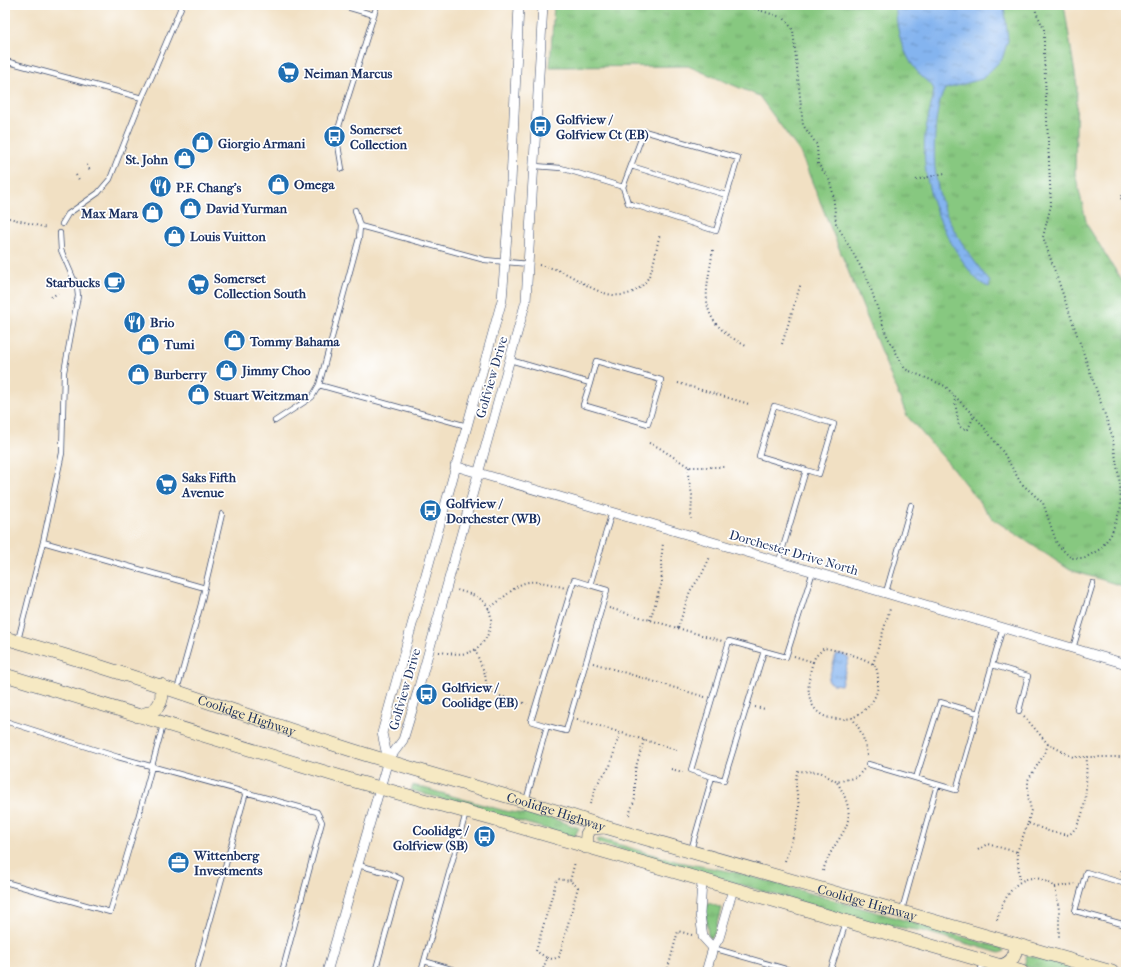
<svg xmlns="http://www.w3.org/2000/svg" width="1131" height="977" viewBox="0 0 1131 977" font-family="'IM FELL French Canon',serif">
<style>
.grass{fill:url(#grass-tufts);stroke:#517c6f}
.water{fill:url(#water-ripples);stroke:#5072a6}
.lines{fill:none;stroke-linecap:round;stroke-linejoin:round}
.service-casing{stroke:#3b4a6d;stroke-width:6}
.minor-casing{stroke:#3b4a6d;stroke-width:10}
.secondary-casing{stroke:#3b4a6d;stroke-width:14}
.path{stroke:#3b4a6d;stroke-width:2;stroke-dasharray:1 3;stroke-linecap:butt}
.service{stroke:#fff;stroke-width:4.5}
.minor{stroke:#fff;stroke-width:9}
.secondary{stroke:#f6e9c3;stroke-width:13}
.labels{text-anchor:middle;stroke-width:3.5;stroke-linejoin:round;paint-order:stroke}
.poi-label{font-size:13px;font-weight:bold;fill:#1b2f5e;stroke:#fff;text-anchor:start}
.street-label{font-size:13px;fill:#1b2f5e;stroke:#fff}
</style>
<defs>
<pattern id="grass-tufts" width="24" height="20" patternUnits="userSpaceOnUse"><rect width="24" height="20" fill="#87c880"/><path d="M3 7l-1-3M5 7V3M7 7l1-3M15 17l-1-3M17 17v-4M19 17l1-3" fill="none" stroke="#6ea36c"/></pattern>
<pattern id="water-ripples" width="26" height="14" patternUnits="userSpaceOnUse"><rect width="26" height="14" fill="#84b4ef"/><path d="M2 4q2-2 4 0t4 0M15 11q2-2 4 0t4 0" fill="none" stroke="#6b93c5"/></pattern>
</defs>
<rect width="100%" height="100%" fill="#fff"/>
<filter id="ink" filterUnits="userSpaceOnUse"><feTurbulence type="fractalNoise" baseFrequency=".025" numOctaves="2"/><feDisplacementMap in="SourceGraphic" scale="8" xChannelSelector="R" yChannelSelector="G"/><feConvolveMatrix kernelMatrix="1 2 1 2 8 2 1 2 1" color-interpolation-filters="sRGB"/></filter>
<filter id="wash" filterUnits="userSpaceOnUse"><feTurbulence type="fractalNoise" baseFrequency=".012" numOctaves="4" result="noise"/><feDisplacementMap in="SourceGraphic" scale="16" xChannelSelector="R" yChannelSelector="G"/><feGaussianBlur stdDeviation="0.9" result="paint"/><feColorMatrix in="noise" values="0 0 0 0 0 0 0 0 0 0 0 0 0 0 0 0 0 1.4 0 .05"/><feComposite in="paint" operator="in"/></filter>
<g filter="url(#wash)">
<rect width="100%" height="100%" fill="#f1e0c3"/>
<path class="grass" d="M554 5H1064L1077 86 1075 173 1087 225 1126 287V587L1070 570 993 519 950 465 907 416 800 152 759 96 688 66 550 67Z
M413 785 505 811 551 818 579 828 574 837 411 790Z
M600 839 678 862 739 873 1002 948 1004 951 1000 953 923 931 872 923 598 843 597 840Z
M709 903 721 908 714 935 710 938 708 935 705 908Z
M1027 955 1088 972H1046L1024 966Z"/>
<path class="water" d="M896 5H1004L1008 40 1002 59 982 79 945 89C938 101 936 120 935 133 930 200 951 231 990 282L989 287C977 284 966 266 960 257 936 220 921 179 925 135 927 120 932 105 934 90 932 83 927 82 922 77 904 58 895 30 896 5Z
M841 654 849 658 841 685 833 684 828 681 836 655Z"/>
</g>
<g filter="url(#ink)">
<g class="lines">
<defs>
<path id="service" d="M340 5 374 15
M5 61 142 98
M535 166 561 168 623 187 644 131 738 158 716 231 628 203 623 187
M631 166 726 195
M342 169 338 145 339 126 377 5
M62 224 68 214 98 193 110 179 142 98 152 76 182 5
M360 226 485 260 529 264
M510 360 590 383 583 405 648 424 661 380 596 361 590 383
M319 385 467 426
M275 421 312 397 319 385 359 238 360 226 355 210
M43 542 205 588
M779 561 806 470 819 474 834 424 774 406 759 456 806 470
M886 592 911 505
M18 640 43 542 62 453 64 372 78 296 77 287 61 250 60 233
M1073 648 1093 583
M992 665 1028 676 1019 711
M177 690 201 604 222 514
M5 721 118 757 317 812 322 822 282 972
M547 726 531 721 574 580 590 585 612 512
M868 764 956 790 1003 627
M712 777 691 770 729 641 764 651
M916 778 940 702 978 713
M526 801 547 726 566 731 570 717 607 590 590 585
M691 850 712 777 724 780 764 651 786 657 813 571
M358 865 388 873 401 879 375 972
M5 882 110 912 138 818 163 725
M1126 884 1086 872 1075 911 1126 925
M902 910 937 785
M713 948 796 972
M424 961 461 972
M196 972 246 792
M421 972 466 813
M830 972 846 922
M980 972 983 963"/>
<path id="minor" d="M455 466 1126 664
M388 760 382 733 502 300 511 182 519 5
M702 881 700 914 703 937 713 948
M327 972 388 760 403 740 417 694 526 301 543 5
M706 972 713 948 719 938 733 889"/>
<g id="secondary">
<path id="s1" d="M5 638C116 669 224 708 333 744 423 774 516 796 605 827L1112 972"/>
<path d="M5 675 351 780 492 819 1022 972"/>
<path d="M138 716C156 712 165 705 161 685"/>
<path d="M586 847 587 834 591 828 605 827"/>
<path d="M1001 966C1011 963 1017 956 1015 944"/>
</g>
</defs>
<use href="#service" class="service-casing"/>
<use href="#minor" class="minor-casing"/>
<use href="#secondary" class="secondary-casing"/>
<path class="path" d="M743 5 784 18 793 30 803 125 817 145 818 164 829 179 833 193 836 223 868 280 886 334 905 369 945 386 979 421 1003 452 1021 483 1043 503 1057 544 1071 558H1085L1100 549 1111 535 1121 507 1120 484 1112 435 1043 237 1051 205 1044 56V29L1036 12 1035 5
M87 165 91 172
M76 175 80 181
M916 180 945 173
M1126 194 1120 197 1126 204
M5 217 47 228
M713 250C705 299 696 319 746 346
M539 265C548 267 557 269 565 273 587 284 608 303 633 292 639 289 644 285 648 278 655 265 656 247 660 234
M46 283 52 280
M51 297 58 293
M782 344 801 283
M678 383 749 404
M954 396 959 426 963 429H968L974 416
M649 443 658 447 689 467H726
M689 467 688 474 692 495 691 519
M609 608 722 641
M488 609C524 584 517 574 565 588
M650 620 662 582 661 562 663 543
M678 628 690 591 702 574 710 557
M475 650 485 674 487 689 497 695 527 704
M439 652C449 653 458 655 467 653 487 648 499 619 485 603 478 595 466 593 457 590
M794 656 813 662C802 696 810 725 852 718 861 729 866 743 867 757
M813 662 815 657 824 648C836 650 865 657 874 665 877 668 878 674 878 679 879 698 868 710 852 718
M593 663 705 697
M873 664 890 609
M5 697 7 698
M755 707 765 709
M1024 716 1048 744
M577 719 677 750
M671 769 683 772
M590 804 597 784 610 766 620 732
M629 815 635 798V770L644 740
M1028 823 1031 810 1028 796V780L1045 753 1048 744 1073 757H1087
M978 850 987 844 1017 852 1020 882
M1017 852 1028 823 1051 832 1069 835C1090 817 1085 783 1087 757H1126
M785 861C790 845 797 828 799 812 800 798 792 784 798 771L820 772 837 782 857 777 864 769
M823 871C835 831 865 828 837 782
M1120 875 1126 856
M1055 887 1075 884
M997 920C1005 892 1024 863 1055 887L1059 909V938
M547 958 553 959 559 957 578 887 570 881
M542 972 547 958 536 951 556 882 558 879 570 881 575 862
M667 972 678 931 692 935"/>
<use href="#service" class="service"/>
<use href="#minor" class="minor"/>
<use href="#secondary" class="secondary"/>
</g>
</g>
<defs>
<symbol id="supermarket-disc" viewBox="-11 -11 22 22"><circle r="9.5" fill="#1f6fb2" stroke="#fff"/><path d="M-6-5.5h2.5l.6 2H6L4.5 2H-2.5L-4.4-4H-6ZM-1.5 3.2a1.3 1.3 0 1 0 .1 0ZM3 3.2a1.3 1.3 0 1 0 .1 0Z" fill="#fff"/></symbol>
<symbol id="bus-disc" viewBox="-11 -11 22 22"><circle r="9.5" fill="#1f6fb2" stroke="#fff"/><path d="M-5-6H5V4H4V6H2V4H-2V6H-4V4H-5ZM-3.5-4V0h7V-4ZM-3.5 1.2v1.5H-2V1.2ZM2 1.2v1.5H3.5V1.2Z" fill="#fff"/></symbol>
<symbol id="shop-disc" viewBox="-11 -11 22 22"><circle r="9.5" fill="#1f6fb2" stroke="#fff"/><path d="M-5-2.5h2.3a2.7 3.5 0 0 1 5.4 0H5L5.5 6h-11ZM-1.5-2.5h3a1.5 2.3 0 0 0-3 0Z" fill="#fff"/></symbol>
<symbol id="restaurant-disc" viewBox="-11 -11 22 22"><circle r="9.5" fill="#1f6fb2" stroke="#fff"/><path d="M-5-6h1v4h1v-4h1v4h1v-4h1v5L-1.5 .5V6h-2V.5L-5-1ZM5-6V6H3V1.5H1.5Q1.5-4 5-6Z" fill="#fff"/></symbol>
<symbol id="cafe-disc" viewBox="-11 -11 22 22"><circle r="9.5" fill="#1f6fb2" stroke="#fff"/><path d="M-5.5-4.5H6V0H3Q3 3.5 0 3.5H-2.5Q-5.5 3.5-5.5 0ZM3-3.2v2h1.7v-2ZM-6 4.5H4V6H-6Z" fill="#fff"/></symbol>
<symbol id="office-disc" viewBox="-11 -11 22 22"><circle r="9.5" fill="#1f6fb2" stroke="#fff"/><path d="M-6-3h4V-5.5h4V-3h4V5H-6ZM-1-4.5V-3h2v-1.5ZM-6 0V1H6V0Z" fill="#fff"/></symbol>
</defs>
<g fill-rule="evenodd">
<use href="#supermarket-disc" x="276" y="60" width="25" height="25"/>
<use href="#bus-disc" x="528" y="114" width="25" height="25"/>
<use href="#bus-disc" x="322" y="124" width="25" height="25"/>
<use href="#shop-disc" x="190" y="130" width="25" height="25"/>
<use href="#shop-disc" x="172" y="146" width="25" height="25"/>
<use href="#shop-disc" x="266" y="172" width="25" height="25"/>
<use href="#restaurant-disc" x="148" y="174" width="25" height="25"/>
<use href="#shop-disc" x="178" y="196" width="25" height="25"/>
<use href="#shop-disc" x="140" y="200" width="25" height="25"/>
<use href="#shop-disc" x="162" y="224" width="25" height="25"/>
<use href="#cafe-disc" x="102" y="270" width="25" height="25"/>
<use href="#supermarket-disc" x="186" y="272" width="25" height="25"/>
<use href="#restaurant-disc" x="122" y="310" width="25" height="25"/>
<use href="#shop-disc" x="222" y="328" width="25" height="25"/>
<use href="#shop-disc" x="136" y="332" width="25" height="25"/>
<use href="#shop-disc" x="214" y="358" width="25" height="25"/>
<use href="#shop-disc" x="126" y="362" width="25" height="25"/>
<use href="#shop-disc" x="186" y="382" width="25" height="25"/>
<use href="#supermarket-disc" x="154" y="472" width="25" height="25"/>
<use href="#bus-disc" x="418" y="498" width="25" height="25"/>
<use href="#bus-disc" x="414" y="682" width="25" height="25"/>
<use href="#bus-disc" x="472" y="824" width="25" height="25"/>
<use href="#office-disc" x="166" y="850" width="25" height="25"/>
</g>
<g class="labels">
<g class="poi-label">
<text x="304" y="78">Neiman Marcus</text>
<text x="556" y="124">Golfview /<tspan x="556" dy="15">Golfview Ct (EB)</tspan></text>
<text x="350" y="134">Somerset<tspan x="350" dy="15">Collection</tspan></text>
<text x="218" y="148">Giorgio Armani</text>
<text x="168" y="164" text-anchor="end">St. John</text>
<text x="294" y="189">Omega</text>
<text x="176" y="192">P.F. Chang's</text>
<text x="206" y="213">David Yurman</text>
<text x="138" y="218" text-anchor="end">Max Mara</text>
<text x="190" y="241">Louis Vuitton</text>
<text x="214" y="283">Somerset<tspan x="214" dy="15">Collection South</tspan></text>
<text x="100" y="287" text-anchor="end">Starbucks</text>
<text x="150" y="327">Brio</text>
<text x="250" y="346">Tommy Bahama</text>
<text x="164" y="349">Tumi</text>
<text x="242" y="375">Jimmy Choo</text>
<text x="154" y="379">Burberry</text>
<text x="214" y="400">Stuart Weitzman</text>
<text x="182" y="482">Saks Fifth<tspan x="182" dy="15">Avenue</tspan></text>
<text x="446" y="508">Golfview /<tspan x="446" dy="15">Dorchester (WB)</tspan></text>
<text x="442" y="692">Golfview /<tspan x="442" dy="15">Coolidge (EB)</tspan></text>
<text x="468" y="835" text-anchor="end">Coolidge /<tspan x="468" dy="15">Golfview (SB)</tspan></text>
<text x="194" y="860">Wittenberg<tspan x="194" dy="15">Investments</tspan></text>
</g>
<g class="street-label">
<text transform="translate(491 377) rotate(-74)" y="5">Golfview Drive</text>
<text transform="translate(794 552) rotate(16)" y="5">Dorchester Drive North</text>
<text transform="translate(404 689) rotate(-74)" y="5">Golfview Drive</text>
<text dy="5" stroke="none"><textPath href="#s1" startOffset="254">Coolidge Highway</textPath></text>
<text dy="5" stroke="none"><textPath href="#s1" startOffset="578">Coolidge Highway</textPath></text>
<text dy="5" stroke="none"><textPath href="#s1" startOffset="902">Coolidge Highway</textPath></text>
</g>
</g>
<rect width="1131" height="977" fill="none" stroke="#fff" stroke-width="20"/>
</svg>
